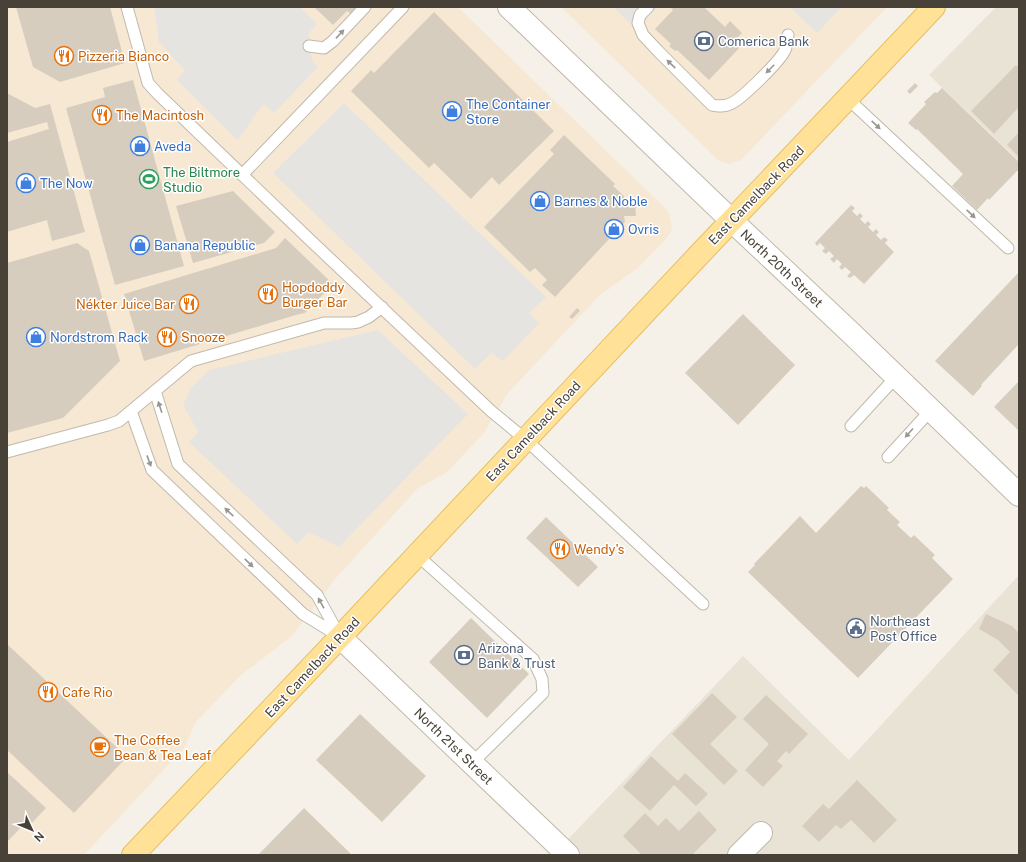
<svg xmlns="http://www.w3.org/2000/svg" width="1026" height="862" viewBox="0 0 1026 862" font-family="'Public Sans',sans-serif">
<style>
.residential{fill:#e9e3d6}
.commercial{fill:#f7e8d4}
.parking{fill:#e6e4e0}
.building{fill:#d7cdbe}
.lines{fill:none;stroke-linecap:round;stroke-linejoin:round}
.service-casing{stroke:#c0b9ab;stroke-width:13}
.minor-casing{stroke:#c0b9ab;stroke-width:24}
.tertiary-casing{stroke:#c0b9ab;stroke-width:24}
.primary-casing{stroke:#e7bf65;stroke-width:24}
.service{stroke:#fff;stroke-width:11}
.minor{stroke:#fff;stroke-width:22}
.tertiary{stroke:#fff;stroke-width:22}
.primary{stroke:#ffe197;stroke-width:22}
.oneway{fill:#9a9691}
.labels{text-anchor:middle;stroke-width:3;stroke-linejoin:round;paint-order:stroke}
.service-label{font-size:13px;fill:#4e5e75;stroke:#fff;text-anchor:start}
.food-label{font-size:13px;fill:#c56008;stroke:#fff;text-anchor:start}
.shop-label{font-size:13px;fill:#366cbe;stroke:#fff;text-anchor:start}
.leisure-label{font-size:13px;fill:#27864d;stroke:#fff;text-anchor:start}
.street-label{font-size:13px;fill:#484137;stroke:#fff}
</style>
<rect width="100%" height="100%" fill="#f5f1e9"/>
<path class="residential" d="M996 7H1019V161L929 75Z
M1019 575V855H553L743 656 849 760Z"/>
<path class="commercial" d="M7 7H458L668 211 670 216 671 222 672 230 666 239 638 268 599 296 508 393 484 433 447 472 417 489 336 578 291 637 240 676 196 722 184 748 84 855H7Z
M561 7H887L741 160 729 164 718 160Z"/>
<path class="parking" d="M154 7H300L317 24 309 33 312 60 318 67 274 113 264 104 260 108 246 129 237 140 177 80 185 70 159 42Z
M613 7H658L637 30Z
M790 7H842L817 33Z
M344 103 546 297 529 313 539 323 503 361 491 353 475 369 273 173Z
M378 330 468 414 339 547 309 532 297 544 189 442 198 432 183 405 191 388 209 370Z"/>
<path class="building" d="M16 7H110L125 63 60 82 33 67Z
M314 7H358L351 14 347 11 333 25Z
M670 7H704L725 27 730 21 742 33 737 38 743 44 709 80 677 50 675 51 669 46 671 44 655 29 673 10Z
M434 12 554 131 499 185 492 177 471 199 434 163 429 168 351 91 371 70 374 73Z
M1016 65 1019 68V107L994 134 971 111Z
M133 80 184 266 115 285 66 108 105 97 103 88Z
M915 83 918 86 910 94 907 91Z
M942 88 1019 162V169L989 200 988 198 977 210 952 186 963 174 917 129 916 130 908 123 926 104 924 102 935 92 937 93Z
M7 93 35 108 50 104 85 232 52 241 47 220 7 232V142L49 129 47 122 7 133Z
M1019 132V157L1007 145Z
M564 135 615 184 613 186 624 196V203H635L636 216H624L625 222 555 297 542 285 547 280 535 268 530 272 484 227 554 154 550 150Z
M233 191 275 232 264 243 193 263 176 206Z
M851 205 855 208 852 211 857 216 860 213 863 216 860 219 865 224 868 221 871 224 868 227 873 232 876 229 879 232 876 235 881 240 884 237 888 240 885 243 894 252 864 284 854 275 850 278 847 276 851 272 845 267 842 270 839 267 842 264 837 259 834 263 830 259 834 256 829 251 826 254 822 251 825 248 820 243 817 246 815 243Z
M285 238 333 284 305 313 296 315 144 361 124 294 276 248Z
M77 243 89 251 120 361 63 418 7 433V263Z
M1019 272V344L981 385 982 386 973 396 935 361Z
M577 308 580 311 572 319 569 317Z
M743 314 795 365 738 425 685 373Z
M1019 381V431L994 407Z
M861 486 864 488 866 486 889 508 887 510 900 522 897 525 911 538 914 535 935 555 932 558 953 579 858 678 748 572 755 565 754 564 800 516 816 533Z
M546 517 598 567 578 587 526 538Z
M986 614 1012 626 1019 633V696L993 670 1010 652 998 640 979 629Z
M471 618 529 674 487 718 429 662Z
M7 644 127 757 74 813 7 750Z
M712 693 737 717 710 744 738 771 724 785 672 734Z
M766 695 808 734 789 754 786 751 777 761 783 766 763 787 745 770 769 744 743 719Z
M360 714 426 776 382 822 316 760Z
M651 756 678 781 685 773 708 794 696 806 674 785 650 811 623 787Z
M7 772 46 808 31 824 27 821 7 842Z
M857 780 897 820 874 843 851 820 841 829 836 825 819 842 802 826 823 804 829 809Z
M304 808 352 855H258Z
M699 811 717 830 692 855H686L685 854 684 855H642L623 836 645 813 658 826 666 818 679 831Z"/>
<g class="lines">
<defs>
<path id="service" d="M127 7 148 83 158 94 309 239 491 411 525 439 703 604
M648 7 640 15 638 23 643 35 658 51 712 105C719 106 724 107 730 104 741 100 781 60 785 50 787 46 787 40 788 35
M309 46 324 48 333 41 365 7
M847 98 1008 248
M242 175 403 7
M155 391 178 464 317 595 340 637
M131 411 152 470 303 614 339 636
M851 426 896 377
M7 452 108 425 119 421 191 361 324 323H351L358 322 369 317 382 307
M888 457 931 410
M417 555 533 659 542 679 543 693 472 763"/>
<path id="minor" d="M340 637 568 855
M739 855 761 833"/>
<path id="tertiary" d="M509 7 731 220 851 333 1019 495"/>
<path id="primary" d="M133 855 340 637 697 257 934 7"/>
</defs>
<use href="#service" class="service-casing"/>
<use href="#minor" class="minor-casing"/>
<use href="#tertiary" class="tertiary-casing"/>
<use href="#primary" class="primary-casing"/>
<use href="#service" class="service"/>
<use href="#minor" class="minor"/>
<use href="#tertiary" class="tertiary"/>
<use href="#primary" class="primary"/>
</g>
<defs><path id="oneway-solid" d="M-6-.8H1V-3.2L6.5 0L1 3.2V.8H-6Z"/></defs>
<g class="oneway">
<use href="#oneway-solid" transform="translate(340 34) rotate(-47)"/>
<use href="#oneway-solid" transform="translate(671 64) rotate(-136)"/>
<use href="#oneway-solid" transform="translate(770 69) rotate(135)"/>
<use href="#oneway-solid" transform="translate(876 125) rotate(43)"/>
<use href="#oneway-solid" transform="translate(971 214) rotate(43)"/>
<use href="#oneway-solid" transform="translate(160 407) rotate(-108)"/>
<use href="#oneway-solid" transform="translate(909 433) rotate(132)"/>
<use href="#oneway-solid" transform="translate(149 461) rotate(70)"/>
<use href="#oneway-solid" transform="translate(229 512) rotate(-137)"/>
<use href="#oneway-solid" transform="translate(249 563) rotate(44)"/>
<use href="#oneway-solid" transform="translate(321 603) rotate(-119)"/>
</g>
<defs>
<symbol id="bank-ring" viewBox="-11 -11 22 22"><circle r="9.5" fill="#fff" stroke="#5c6f8a" stroke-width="1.5"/><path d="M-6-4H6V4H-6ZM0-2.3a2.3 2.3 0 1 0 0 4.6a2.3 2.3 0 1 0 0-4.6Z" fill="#5c6f8a"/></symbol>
<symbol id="restaurant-ring" viewBox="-11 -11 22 22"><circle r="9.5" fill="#fff" stroke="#e8710a" stroke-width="1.5"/><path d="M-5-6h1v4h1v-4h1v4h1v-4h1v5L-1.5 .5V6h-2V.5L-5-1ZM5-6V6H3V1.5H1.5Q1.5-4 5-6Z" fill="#e8710a"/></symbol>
<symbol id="shop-ring" viewBox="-11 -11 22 22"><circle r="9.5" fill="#fff" stroke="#3f7fe0" stroke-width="1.5"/><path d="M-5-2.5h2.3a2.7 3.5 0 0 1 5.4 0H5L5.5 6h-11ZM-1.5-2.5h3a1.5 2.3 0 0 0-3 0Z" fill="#3f7fe0"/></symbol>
<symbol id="stadium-ring" viewBox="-11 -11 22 22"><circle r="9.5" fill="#fff" stroke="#2e9e5b" stroke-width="1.5"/><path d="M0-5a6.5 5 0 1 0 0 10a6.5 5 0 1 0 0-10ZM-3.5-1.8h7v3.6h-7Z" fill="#2e9e5b"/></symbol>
<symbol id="civic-ring" viewBox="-11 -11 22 22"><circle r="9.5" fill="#fff" stroke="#5c6f8a" stroke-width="1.5"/><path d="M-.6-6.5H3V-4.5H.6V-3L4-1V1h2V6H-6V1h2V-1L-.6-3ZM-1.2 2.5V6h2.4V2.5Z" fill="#5c6f8a"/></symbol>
<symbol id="cafe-ring" viewBox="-11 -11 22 22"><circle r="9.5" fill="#fff" stroke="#e8710a" stroke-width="1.5"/><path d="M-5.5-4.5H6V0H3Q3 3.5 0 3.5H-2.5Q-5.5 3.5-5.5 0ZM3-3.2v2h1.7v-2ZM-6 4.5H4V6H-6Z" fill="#e8710a"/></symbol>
</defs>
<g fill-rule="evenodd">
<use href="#bank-ring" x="693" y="30" width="22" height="22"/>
<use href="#restaurant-ring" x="53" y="45" width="22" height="22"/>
<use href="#shop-ring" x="441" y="100" width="22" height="22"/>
<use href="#restaurant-ring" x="91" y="104" width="22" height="22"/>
<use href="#shop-ring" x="129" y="135" width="22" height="22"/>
<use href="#stadium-ring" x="138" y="168" width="22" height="22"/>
<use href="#shop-ring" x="15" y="172" width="22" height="22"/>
<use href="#shop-ring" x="529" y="190" width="22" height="22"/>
<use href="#shop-ring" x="603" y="218" width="22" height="22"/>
<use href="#shop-ring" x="129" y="234" width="22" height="22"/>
<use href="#restaurant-ring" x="257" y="283" width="22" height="22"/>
<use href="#restaurant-ring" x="178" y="293" width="22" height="22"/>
<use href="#shop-ring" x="25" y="326" width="22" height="22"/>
<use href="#restaurant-ring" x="156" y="326" width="22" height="22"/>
<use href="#restaurant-ring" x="549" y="538" width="22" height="22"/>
<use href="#civic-ring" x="845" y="617" width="22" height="22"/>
<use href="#bank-ring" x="453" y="644" width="22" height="22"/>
<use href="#restaurant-ring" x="37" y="681" width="22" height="22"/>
<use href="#cafe-ring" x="89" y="736" width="22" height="22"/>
</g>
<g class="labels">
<g class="service-label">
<text x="718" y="46">Comerica Bank</text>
<text x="870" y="626">Northeast<tspan x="870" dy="15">Post Office</tspan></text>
<text x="478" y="653">Arizona<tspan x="478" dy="15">Bank &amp; Trust</tspan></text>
</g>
<g class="food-label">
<text x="78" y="61">Pizzeria Bianco</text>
<text x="116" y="120">The Macintosh</text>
<text x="282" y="292">Hopdoddy<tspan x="282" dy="15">Burger Bar</tspan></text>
<text x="175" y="309" text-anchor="end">Nékter Juice Bar</text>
<text x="181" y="342">Snooze</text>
<text x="574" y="554">Wendy's</text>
<text x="62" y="697">Cafe Rio</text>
<text x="114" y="745">The Coffee<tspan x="114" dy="15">Bean &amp; Tea Leaf</tspan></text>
</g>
<g class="shop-label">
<text x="466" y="109">The Container<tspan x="466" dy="15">Store</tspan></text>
<text x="154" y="151">Aveda</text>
<text x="40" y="188">The Now</text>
<text x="554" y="206">Barnes &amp; Noble</text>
<text x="628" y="234">Ovris</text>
<text x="154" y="250">Banana Republic</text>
<text x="50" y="342">Nordstrom Rack</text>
</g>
<g class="leisure-label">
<text x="163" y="177">The Biltmore<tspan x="163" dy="15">Studio</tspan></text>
</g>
<g class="street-label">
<text transform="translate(756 195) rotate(-46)" y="5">East Camelback Road</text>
<text transform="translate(782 268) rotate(43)" y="5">North 20th Street</text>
<text transform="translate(533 431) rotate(-47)" y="5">East Camelback Road</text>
<text transform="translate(312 667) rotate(-47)" y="5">East Camelback Road</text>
<text transform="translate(454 746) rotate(44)" y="5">North 21st Street</text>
</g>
</g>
<rect width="1026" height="862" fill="none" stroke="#484137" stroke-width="16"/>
<g transform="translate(32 830) rotate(134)" stroke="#ffffff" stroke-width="3" paint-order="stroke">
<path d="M0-3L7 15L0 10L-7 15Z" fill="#484137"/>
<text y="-6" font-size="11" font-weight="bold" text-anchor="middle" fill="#484137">N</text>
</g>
</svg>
